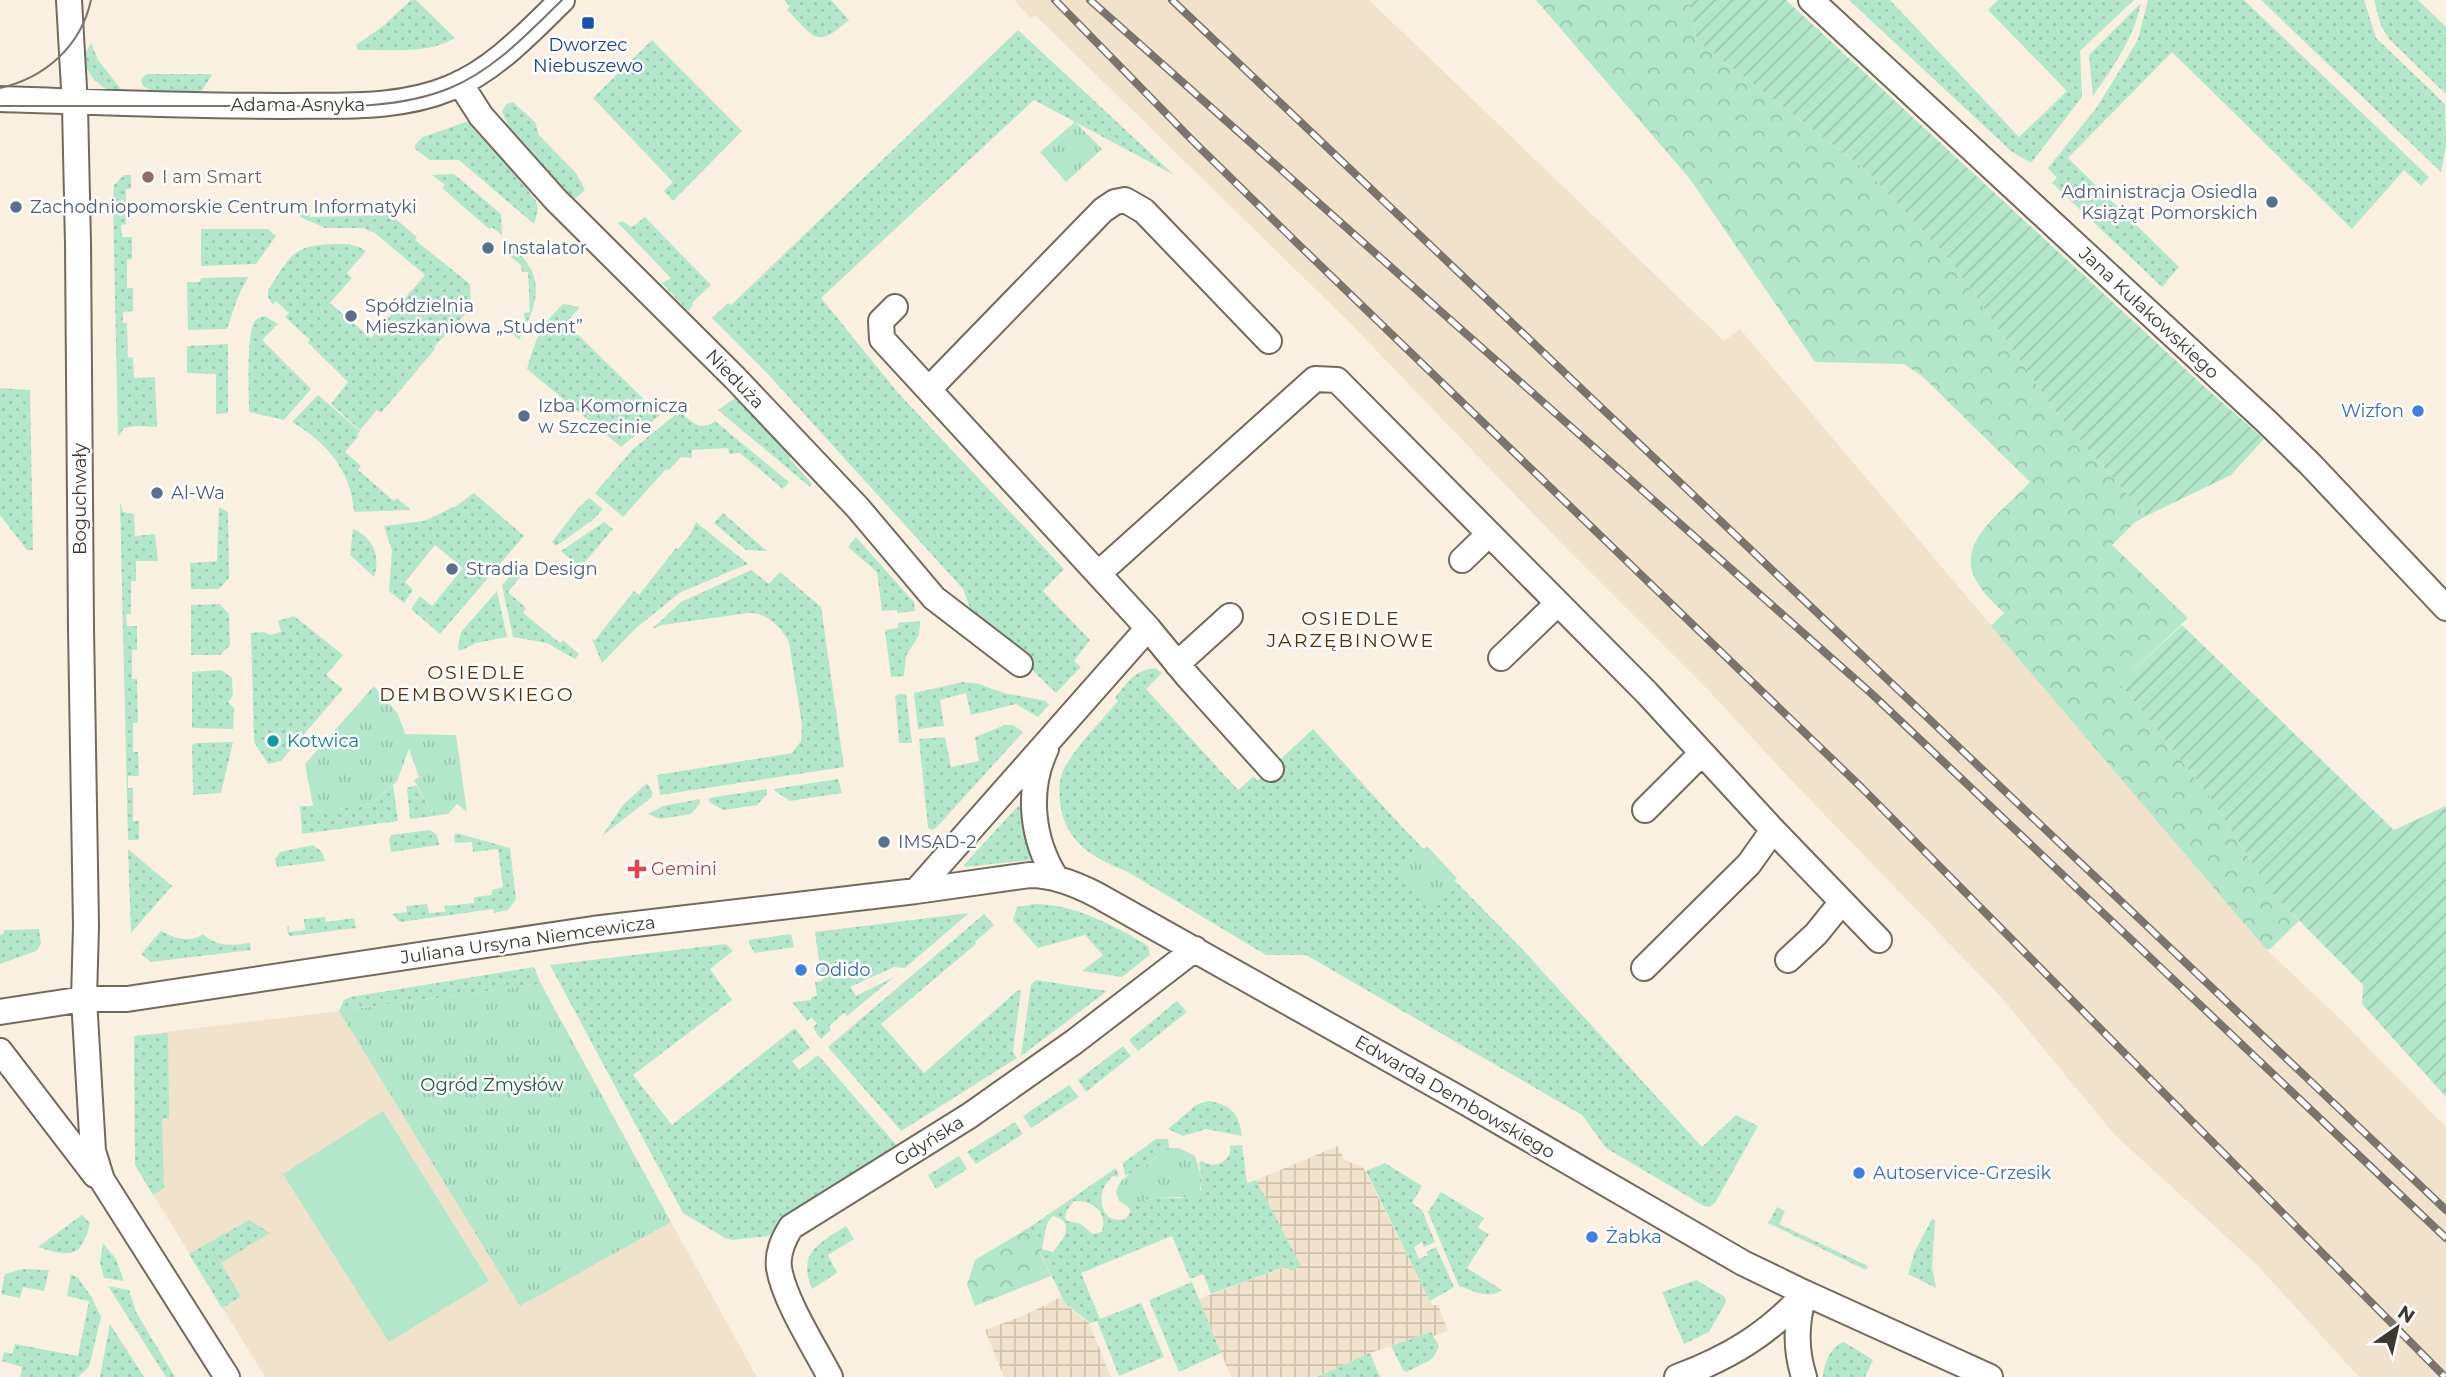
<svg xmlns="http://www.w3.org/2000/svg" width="2446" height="1377" viewBox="0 0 2446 1377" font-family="Montserrat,sans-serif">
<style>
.industrial{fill:url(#industrial-grid)}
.built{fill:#f1e2ce}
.grass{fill:url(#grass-dots);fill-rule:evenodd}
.forest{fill:url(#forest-crowns)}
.park{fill:url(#park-tufts)}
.garden{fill:url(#garden-furrows)}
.pitch{fill:#b2e7cb}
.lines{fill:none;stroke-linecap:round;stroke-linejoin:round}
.street-casing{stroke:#726a5e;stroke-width:28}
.street{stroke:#fff;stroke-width:24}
.tram{stroke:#7a746c;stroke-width:2}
.rail-casing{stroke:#7a746c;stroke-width:8}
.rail{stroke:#fefefe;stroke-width:5;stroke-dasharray:16;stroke-linecap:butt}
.transit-dot{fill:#1a4fb4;stroke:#fefefe;stroke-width:2.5}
.education-dot{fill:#8d6e63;stroke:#fefefe;stroke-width:2.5}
.service-dot{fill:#5c6f8a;stroke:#fefefe;stroke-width:2.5}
.shop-dot{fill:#3f7fe0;stroke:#fefefe;stroke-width:2.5}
.culture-dot{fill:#0f9aa8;stroke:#fefefe;stroke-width:2.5}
.health-dot{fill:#e0444e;stroke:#fefefe;stroke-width:2.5}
.labels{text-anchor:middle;stroke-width:5;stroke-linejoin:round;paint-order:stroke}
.transit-label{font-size:18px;fill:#164399;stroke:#fefefe}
.street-label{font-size:18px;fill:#3b3732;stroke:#fefefe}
.education-label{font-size:18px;fill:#785e54;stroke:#fefefe;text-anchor:start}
.service-label{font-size:18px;fill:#4e5e75;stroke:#fefefe;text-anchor:start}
.shop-label{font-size:18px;fill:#366cbe;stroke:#fefefe;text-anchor:start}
.culture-label{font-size:18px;fill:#0d838f;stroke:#fefefe;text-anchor:start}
.health-label{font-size:18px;fill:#be3a42;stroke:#fefefe;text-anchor:start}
.park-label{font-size:18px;fill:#1c5b41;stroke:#fefefe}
.neighbourhood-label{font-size:19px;letter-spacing:2px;fill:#572d02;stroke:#fefefe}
</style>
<defs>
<pattern id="industrial-grid" width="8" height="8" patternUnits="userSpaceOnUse" patternTransform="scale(1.75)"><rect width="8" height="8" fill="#f1e2ce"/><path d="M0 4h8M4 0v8" fill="none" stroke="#d0c2b1"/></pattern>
<pattern id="grass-dots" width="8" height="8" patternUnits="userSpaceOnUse" patternTransform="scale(1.75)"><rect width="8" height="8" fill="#b2e7cb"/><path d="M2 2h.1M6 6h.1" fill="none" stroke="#9ac7af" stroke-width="1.8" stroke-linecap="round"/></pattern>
<pattern id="forest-crowns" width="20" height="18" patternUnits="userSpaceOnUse" patternTransform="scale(1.75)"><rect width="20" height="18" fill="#b2e7cb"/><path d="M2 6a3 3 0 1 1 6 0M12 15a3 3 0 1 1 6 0" fill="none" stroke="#9ac7af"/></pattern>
<pattern id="park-tufts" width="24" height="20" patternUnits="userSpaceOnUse" patternTransform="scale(1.75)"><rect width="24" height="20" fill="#b2e7cb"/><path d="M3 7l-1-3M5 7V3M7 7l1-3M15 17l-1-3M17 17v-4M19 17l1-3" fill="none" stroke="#9ac7af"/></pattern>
<pattern id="garden-furrows" width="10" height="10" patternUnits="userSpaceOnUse" patternTransform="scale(1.75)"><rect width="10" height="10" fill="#b2e7cb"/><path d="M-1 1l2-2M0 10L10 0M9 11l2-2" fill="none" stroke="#9ac7af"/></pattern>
</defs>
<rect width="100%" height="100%" fill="#faf0e2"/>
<path class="industrial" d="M1338 1146 1344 1160 1363 1167 1432 1305H1438L1448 1331 1433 1336 1431 1332 1370 1353 1317 1377H1231L1199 1299 1288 1266 1300 1265 1256 1180Z
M1061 1297 1074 1312 1089 1323 1111 1377H1004L985 1330 1023 1316Z"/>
<path class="built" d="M1014 0H1369L1724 341 1740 329 2265 948 2336 1015 2446 1127V1377H2359L2257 1265 2115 1135 2001 997 1794 783 1710 692 1568 550 1351 324 1035 15 1031 18Z
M339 1011 520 1305 671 1222 757 1377H265L135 1165 134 1036Z"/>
<path class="grass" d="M411 0H416L455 38C428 55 389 49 358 50L356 45 383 26Z
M784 0H831L849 20C815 50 815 37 787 10L790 6Z
M1849 0H1890L2019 137 2067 91 1988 10 1998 0H2134L2080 51 2082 97 2031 163 2011 151Z
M2148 0H2244L2429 177 2421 186 2404 170 2352 229 2172 52 2068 158 2179 267 2162 287 2052 183 2057 178 2048 168 2097 107 2126 60 2138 39Z
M2261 0H2364L2376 38 2445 104 2446 145 2441 172Z
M2374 0H2418L2446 27V94L2390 40 2381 26Z
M2141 3C2134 38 2113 67 2093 96L2089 55Z
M1018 30 1174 175 1034 100 821 298 899 394 1064 569 1043 591 1090 640 1074 661 1081 667 1056 693 971 611 963 589 767 373 712 318 728 303 731 305Z
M652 40 742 131 673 201 664 191 673 182 593 98Z
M91 43 98 60 121 89 120 92 116 94C95 85 75 66 91 43Z
M147 74H210L212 75 199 95C181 94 159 96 143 86L141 79Z
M513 102 535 122 539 135 576 173 585 190 575 199C557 180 508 136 502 111L506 104Z
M471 120 536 201 538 209 534 224 459 160H430L415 149V145L423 137Z
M454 174 501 214 502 235 492 227 489 229 442 188 445 185 432 175Z
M124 175H131V189H126V224L121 225 122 237H132V259L127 260V288H133V311L123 312V323H127L128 357 133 358 134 378 155 377 157 427 136 426 124 428 118 437 113 202 114 185Z
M300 210 309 211 310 217 391 215 417 237 415 240 470 284 471 308 434 347 435 349 381 413 377 410 360 430 331 404 348 382 308 343 310 340 285 317 289 313 276 301 273 305 268 297V290C291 256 291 245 335 244 349 244 355 244 366 251L347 273 352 278 330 303 371 338 425 275 375 233 363 228H325L300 217Z
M645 217 711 285 692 303 693 305 688 311 662 283 671 278 618 223 622 221 632 227Z
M201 229H268L276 236 256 264 201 266Z
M513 247C547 278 538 303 519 340L513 334 525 320 524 313 530 312 528 272H522L521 265 507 254Z
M248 277 237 299 227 329 188 330 187 282H200L201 278Z
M563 304 580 307 566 323 660 415 621 447 527 369C536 339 540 326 563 304Z
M265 316 278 324 262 340 311 389 284 420 249 412C249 395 246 332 255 321 259 317 261 317 265 316Z
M228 344V413L216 414V374L187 373V346Z
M0 388 30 390 33 550H27L0 515Z
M318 395 360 431 357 435 359 436 345 452 361 466 358 470 394 501 397 498 411 510 354 512C351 470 327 443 292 422Z
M735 398 739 399 790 453V459L812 484 810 487 718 410Z
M680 411C690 422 701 432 715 421L789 482 783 489 740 453 729 454 728 448 692 450V458L681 457 669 470 666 469 623 517 595 493 633 449Z
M474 493 524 536 440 634 411 609 420 596 432 606 463 568 435 545 405 582 413 590 404 603 389 591 392 551 384 526 424 521 456 506Z
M589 498 603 509 594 519 556 546 552 542 578 508Z
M120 503 123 512 134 514 135 536 155 534 158 561H136V581H131V614H126L127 626H137V650H132V679H137L138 723H133V752H138L139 776H128V788H133V821H139V840H128Z
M219 507 228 512 229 578 219 589H191L190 563 217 561Z
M723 513 767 551 746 550 714 523Z
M604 522 613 529 580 568 561 551Z
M696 522 748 564 681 592 636 628 602 663 592 639 595 640 634 591 639 595 676 548 678 549 690 535Z
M353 529C373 537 381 557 374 577L350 555Z
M856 537 914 602 915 611 897 613V610L882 611 877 572 848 547Z
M751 570 769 584 780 572 821 607 844 767 660 795 657 775 792 753 801 741 802 725 789 642C780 626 766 612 748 613L662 625 652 629 681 602Z
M515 571 521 576 508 592 526 608 523 613 560 643 563 640 579 654 575 659 547 643 513 637 502 585Z
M497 591 507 637 476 643 460 651 458 648 461 632Z
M220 604 229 614 230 645 220 655H191V605Z
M294 616 343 655 326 675 343 689 281 761 268 764 254 742 251 633 264 632 270 635 281 632 278 621Z
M920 621 919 635 906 656 904 676 891 677 885 630 898 628V623Z
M1155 668 1162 673 1146 689 1238 790 1254 776 1257 781 1313 729 1403 828 1524 951 1702 1147 1736 1115 1758 1126 1715 1203 1709 1207 1704 1206 1606 1148 1582 1115 1306 955H1266L1128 872C1093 858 1065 843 1060 802 1059 789 1059 776 1066 765 1080 742 1101 721 1118 701L1115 698C1128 682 1133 671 1155 668Z
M221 670 232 678 233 696 228 702 234 708 233 729 192 728V672Z
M963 682 979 684 1004 693 1046 701 1049 705 1038 717 1016 704 971 715 966 693 940 700 944 726 918 729 914 693Z
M899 694H906L912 743H899L895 696Z
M1005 725H1013L1023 732 937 827 932 830 928 828 919 739 945 737 951 767 979 761 975 737Z
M233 742 221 793 193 795 192 745 196 743Z
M838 779 842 793 790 801 775 791 774 789Z
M647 783 652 791V797L602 836 623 805Z
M393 785 398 821 302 834 300 806H313L319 812 371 804Z
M416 785 434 816 410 819 407 788Z
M767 789V794L757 805 723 810 709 802V798Z
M700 799V803L691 814 660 819 648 814 663 806Z
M1019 805 1026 831 1039 859 965 867 964 865Z
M430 830 437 835 439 845 391 852 389 840 391 835Z
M456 833 510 848 516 899 508 910 494 913 493 909 400 922 392 914 407 912 406 906 427 904 429 913 445 912V906L474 903V897L492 895V890L503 887 498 849 473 852 472 842 455 843 454 836Z
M313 845 322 852 325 861 277 867 275 859 280 852Z
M128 849 172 886 131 933Z
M1034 904C1074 904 1114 925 1148 946L1150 955 1122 977 1082 971 1103 955 1085 935 1038 948 1013 920 1017 907Z
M969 913 905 968 894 967 850 987 856 996 894 977 847 1016 844 1013 829 1026 831 1030 821 1039 813 1028 817 1023 811 1017 807 1021 792 1002 811 1000V997L817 996 815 982 822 981 815 932Z
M984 914 994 925 975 942 976 944 881 1024 924 1073 1017 991 1021 990 1013 1052 1017 1058 901 1131 828 1047Z
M325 917 326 922 354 918 356 928 291 936 288 934 287 927 289 926V932L305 930 304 919Z
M39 929 41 944 36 951 0 964V935L3 934 4 930Z
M161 931C174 938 190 944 203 934 218 948 232 945 250 943L251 950 151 962 141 954Z
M791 934 794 947 755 953 749 944V940Z
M726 944 733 951 710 969 732 1000 633 1075 672 1125 795 1028 810 1048 792 1061 799 1070 818 1055 898 1147 796 1208 769 1236 733 1240 725 1238 683 1213 550 965Z
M534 967 541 984 339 1011 344 1000 350 997Z
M1036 980 1107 991 1021 1056 1031 984Z
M1177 1001 1187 1012 1138 1051 1129 1040Z
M168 1033 169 1118 162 1119 164 1188 153 1195 135 1165 134 1036Z
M1123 1046 1131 1056 1086 1092 1078 1080Z
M1069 1085 1079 1097 1031 1128 1023 1116Z
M1209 1101C1231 1105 1239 1113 1242 1136L1206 1129 1183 1136 1168 1129 1196 1105Z
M1015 1122 1023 1134 976 1164 967 1152Z
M1156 1139H1168L1169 1148 1142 1168 1125 1176 1123 1163Z
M1242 1145 1247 1183 1256 1180 1301 1266 1290 1271 1287 1266 1211 1294 1203 1274 1190 1279 1172 1236 1081 1273 1100 1319 1141 1303 1164 1357 1119 1376 1097 1321 1090 1323 1065 1303 1039 1251 1042 1249 1030 1227 1116 1168 1119 1177 1113 1176C1093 1192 1100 1226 1125 1219L1131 1212 1127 1206 1157 1197 1181 1198 1201 1190 1202 1179 1199 1163 1202 1161C1213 1168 1223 1165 1230 1154V1146ZM1074 1201C1092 1200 1108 1211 1102 1231 1089 1239 1089 1227 1078 1223 1075 1222 1071 1222 1067 1221L1065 1218 1067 1210ZM1053 1216C1077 1222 1063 1240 1053 1252L1042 1249C1045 1239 1044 1223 1053 1216Z
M959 1156 967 1169 936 1189 928 1175Z
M1385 1163 1422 1186 1412 1203 1422 1210 1435 1242 1424 1247 1422 1242 1414 1247 1419 1259 1428 1255 1426 1252 1436 1247 1454 1287 1430 1301 1366 1171Z
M1441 1192 1484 1218 1478 1228 1489 1234 1467 1268 1502 1290C1488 1300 1475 1291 1459 1286L1428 1212Z
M1777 1207 1785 1211 1779 1224 1868 1266 1866 1270 1768 1223Z
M82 1215 90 1223C82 1259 69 1257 38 1247Z
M1932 1219 1935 1221 1932 1267 1936 1288 1908 1274 1915 1251Z
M249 1220 270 1233 221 1263 241 1297 222 1308 189 1254Z
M846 1226 854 1239 828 1255 837 1273 812 1289C797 1252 819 1244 846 1226Z
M103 1243 116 1259 124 1281 104 1278 100 1263Z
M23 1269 49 1270 44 1291 23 1287 20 1298 1 1294 5 1274Z
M71 1274 78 1278 91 1296 101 1317 89 1367 78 1377H20L22 1367 2 1361 4 1352 12 1354 15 1344 78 1356 89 1301 67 1296Z
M1696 1280 1725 1297 1726 1302 1709 1332 1684 1344 1662 1292Z
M1192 1282 1221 1353 1179 1372 1149 1300Z
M108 1286 129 1290 136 1312 175 1377H166Z
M110 1324 144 1377H100Z
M1431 1332 1439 1346 1434 1357 1429 1361 1406 1372 1403 1370 1391 1346Z
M1844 1342 1873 1360 1865 1377H1823C1824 1363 1830 1347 1844 1342Z
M1370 1353 1380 1377H1317Z"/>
<path class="forest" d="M1536 0H1689L1697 41 1866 170 1952 262 2056 412 2146 516 2134 523 2112 545 2188 618 2120 683 2210 797 2270 891 2299 921 2269 950 2265 948 1991 626 2004 613C1995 604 1985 595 1978 584 1951 542 2007 509 2030 482L1922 376 1904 364 1815 362 1690 179Z
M1030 1227 1042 1249 1039 1252 1051 1276 975 1306 967 1285 975 1260Z"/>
<path class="park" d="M1075 122 1102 149 1066 182 1040 152Z
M374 686 398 714 405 734 456 735 467 812 457 804 448 814 434 816 414 780 419 777 409 749 397 781 371 804 319 812 313 806 305 764Z
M1427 846 1457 878 1427 906 1395 875Z
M541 984 671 1222 520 1306 339 1011Z
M1168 1148H1179L1195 1156 1202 1179 1199 1193 1190 1197H1157L1127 1206 1119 1201 1116 1192C1121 1175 1132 1174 1145 1166 1153 1161 1160 1154 1168 1148Z"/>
<path class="garden" d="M1689 0H1786L2199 382 2264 439 2231 475 2146 516 2056 412 1952 262 1866 170 1697 41Z
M2182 625 2394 830 2446 806V1097L2362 1004 2363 985 2270 891 2210 797 2120 683Z"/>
<path class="pitch" d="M383 1111 489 1281 389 1342 283 1174Z"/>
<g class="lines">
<defs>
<path id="street" d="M69 0 75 106 78 244 81 628 86 926 84 999 93 1151 102 1180 227 1377
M1811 0 2266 421 2311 465 2446 608
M460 83 481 116 555 199 735 378 858 508 934 598 1020 664
M0 99C94 102 188 106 282 106 338 105 397 110 450 88 494 70 528 33 562 0
M895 307 881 321 882 339 1148 628
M929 389 1103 210 1115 202 1125 200 1144 211 1269 341
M1462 560 1488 535
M1099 573 1315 379 1337 380 1647 693 1773 830 1879 940
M1501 658 1558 603
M1177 664 1230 616
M1046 749C1026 791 1032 840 1056 878
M1645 810 1702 753
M916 891 1148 628 1189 678 1271 769
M1788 960 1816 934 1841 903
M1644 968 1749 864 1773 830
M0 1012 84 999H127L593 929 916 891 1030 875C1054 875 1076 884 1097 895L1467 1103 1743 1263 1805 1293 1990 1377
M0 1051 95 1175
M830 1377C815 1348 784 1300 779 1268 777 1253 783 1240 791 1227L969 1116 1074 1042 1195 949
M1677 1377C1728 1358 1769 1334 1805 1293
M1804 1377C1795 1348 1796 1323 1804 1294"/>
</defs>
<use href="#street" class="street-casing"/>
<use href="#street" class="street"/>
<path class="tram" d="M0 88C45 78 81 46 91 0
M0 106C85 106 170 106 255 106 319 105 389 113 450 88 494 70 528 33 562 0"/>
<defs>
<path id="rail" d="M1055 0 1192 140 1297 243 1861 787 2445 1377
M1090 0 1873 695 2446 1238
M1172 0 2446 1210"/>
</defs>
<use href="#rail" class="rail-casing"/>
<use href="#rail" class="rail"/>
</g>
<rect class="transit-dot" x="581" y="16" width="14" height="14" rx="3.5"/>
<circle class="education-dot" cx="148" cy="177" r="7"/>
<g class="service-dot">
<circle cx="2272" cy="202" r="7"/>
<circle cx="16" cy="207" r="7"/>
<circle cx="488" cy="248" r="7"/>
<circle cx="351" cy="316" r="7"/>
<circle cx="524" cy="416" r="7"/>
<circle cx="157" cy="493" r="7"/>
<circle cx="452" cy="569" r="7"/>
<circle cx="884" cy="842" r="7"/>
</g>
<g class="shop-dot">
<circle cx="2418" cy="411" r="7"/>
<circle cx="801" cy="970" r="7"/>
<circle cx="1859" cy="1173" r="7"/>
<circle cx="1592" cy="1237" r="7"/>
</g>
<circle class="culture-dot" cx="273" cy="741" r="7"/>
<path class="health-dot" d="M633.5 858.5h7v7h7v7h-7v7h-7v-7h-7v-7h7z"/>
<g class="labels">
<g class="transit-label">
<text x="588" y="51">Dworzec<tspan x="588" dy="21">Niebuszewo</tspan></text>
</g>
<g class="street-label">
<text x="298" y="111">Adama Asnyka</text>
<text transform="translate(2149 313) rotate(43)" y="6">Jana Kułakowskiego</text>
<text transform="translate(735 379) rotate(46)" y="6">Nieduża</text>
<text transform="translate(80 499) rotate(-90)" y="6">Boguchwały</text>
<text transform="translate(528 940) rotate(-8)" y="6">Juliana Ursyna Niemcewicza</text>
<text transform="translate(1455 1097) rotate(30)" y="6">Edwarda Dembowskiego</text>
<text transform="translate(929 1141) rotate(-32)" y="6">Gdyńska</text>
</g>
<g class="education-label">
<text x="162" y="183">I am Smart</text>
</g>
<g class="service-label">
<text x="2258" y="198" text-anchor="end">Administracja Osiedla<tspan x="2258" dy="21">Książąt Pomorskich</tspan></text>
<text x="30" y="213">Zachodniopomorskie Centrum Informatyki</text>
<text x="502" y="254">Instalator</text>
<text x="365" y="312">Spółdzielnia<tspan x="365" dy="21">Mieszkaniowa „Student”</tspan></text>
<text x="538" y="412">Izba Komornicza<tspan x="538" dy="21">w Szczecinie</tspan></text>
<text x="171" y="499">Al-Wa</text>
<text x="466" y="575">Stradia Design</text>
<text x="898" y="848">IMSAD-2</text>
</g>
<g class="shop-label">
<text x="2404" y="417" text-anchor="end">Wizfon</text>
<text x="815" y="976">Odido</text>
<text x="1873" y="1179">Autoservice-Grzesik</text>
<text x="1606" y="1243">Żabka</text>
</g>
<g class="culture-label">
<text x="287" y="747">Kotwica</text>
</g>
<g class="health-label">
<text x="651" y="875">Gemini</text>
</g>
<g class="park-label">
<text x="492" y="1091">Ogród Zmysłów</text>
</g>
<g class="neighbourhood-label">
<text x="1351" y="625">OSIEDLE<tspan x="1351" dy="22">JARZĘBINOWE</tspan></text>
<text x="477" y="679">OSIEDLE<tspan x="477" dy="22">DEMBOWSKIEGO</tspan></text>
</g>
</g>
<g transform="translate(2397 1328) rotate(34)" stroke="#fefefe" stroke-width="5" paint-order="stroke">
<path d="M0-5L12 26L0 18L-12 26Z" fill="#3b3732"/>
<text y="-10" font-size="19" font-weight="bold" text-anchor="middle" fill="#3b3732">N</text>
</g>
</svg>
